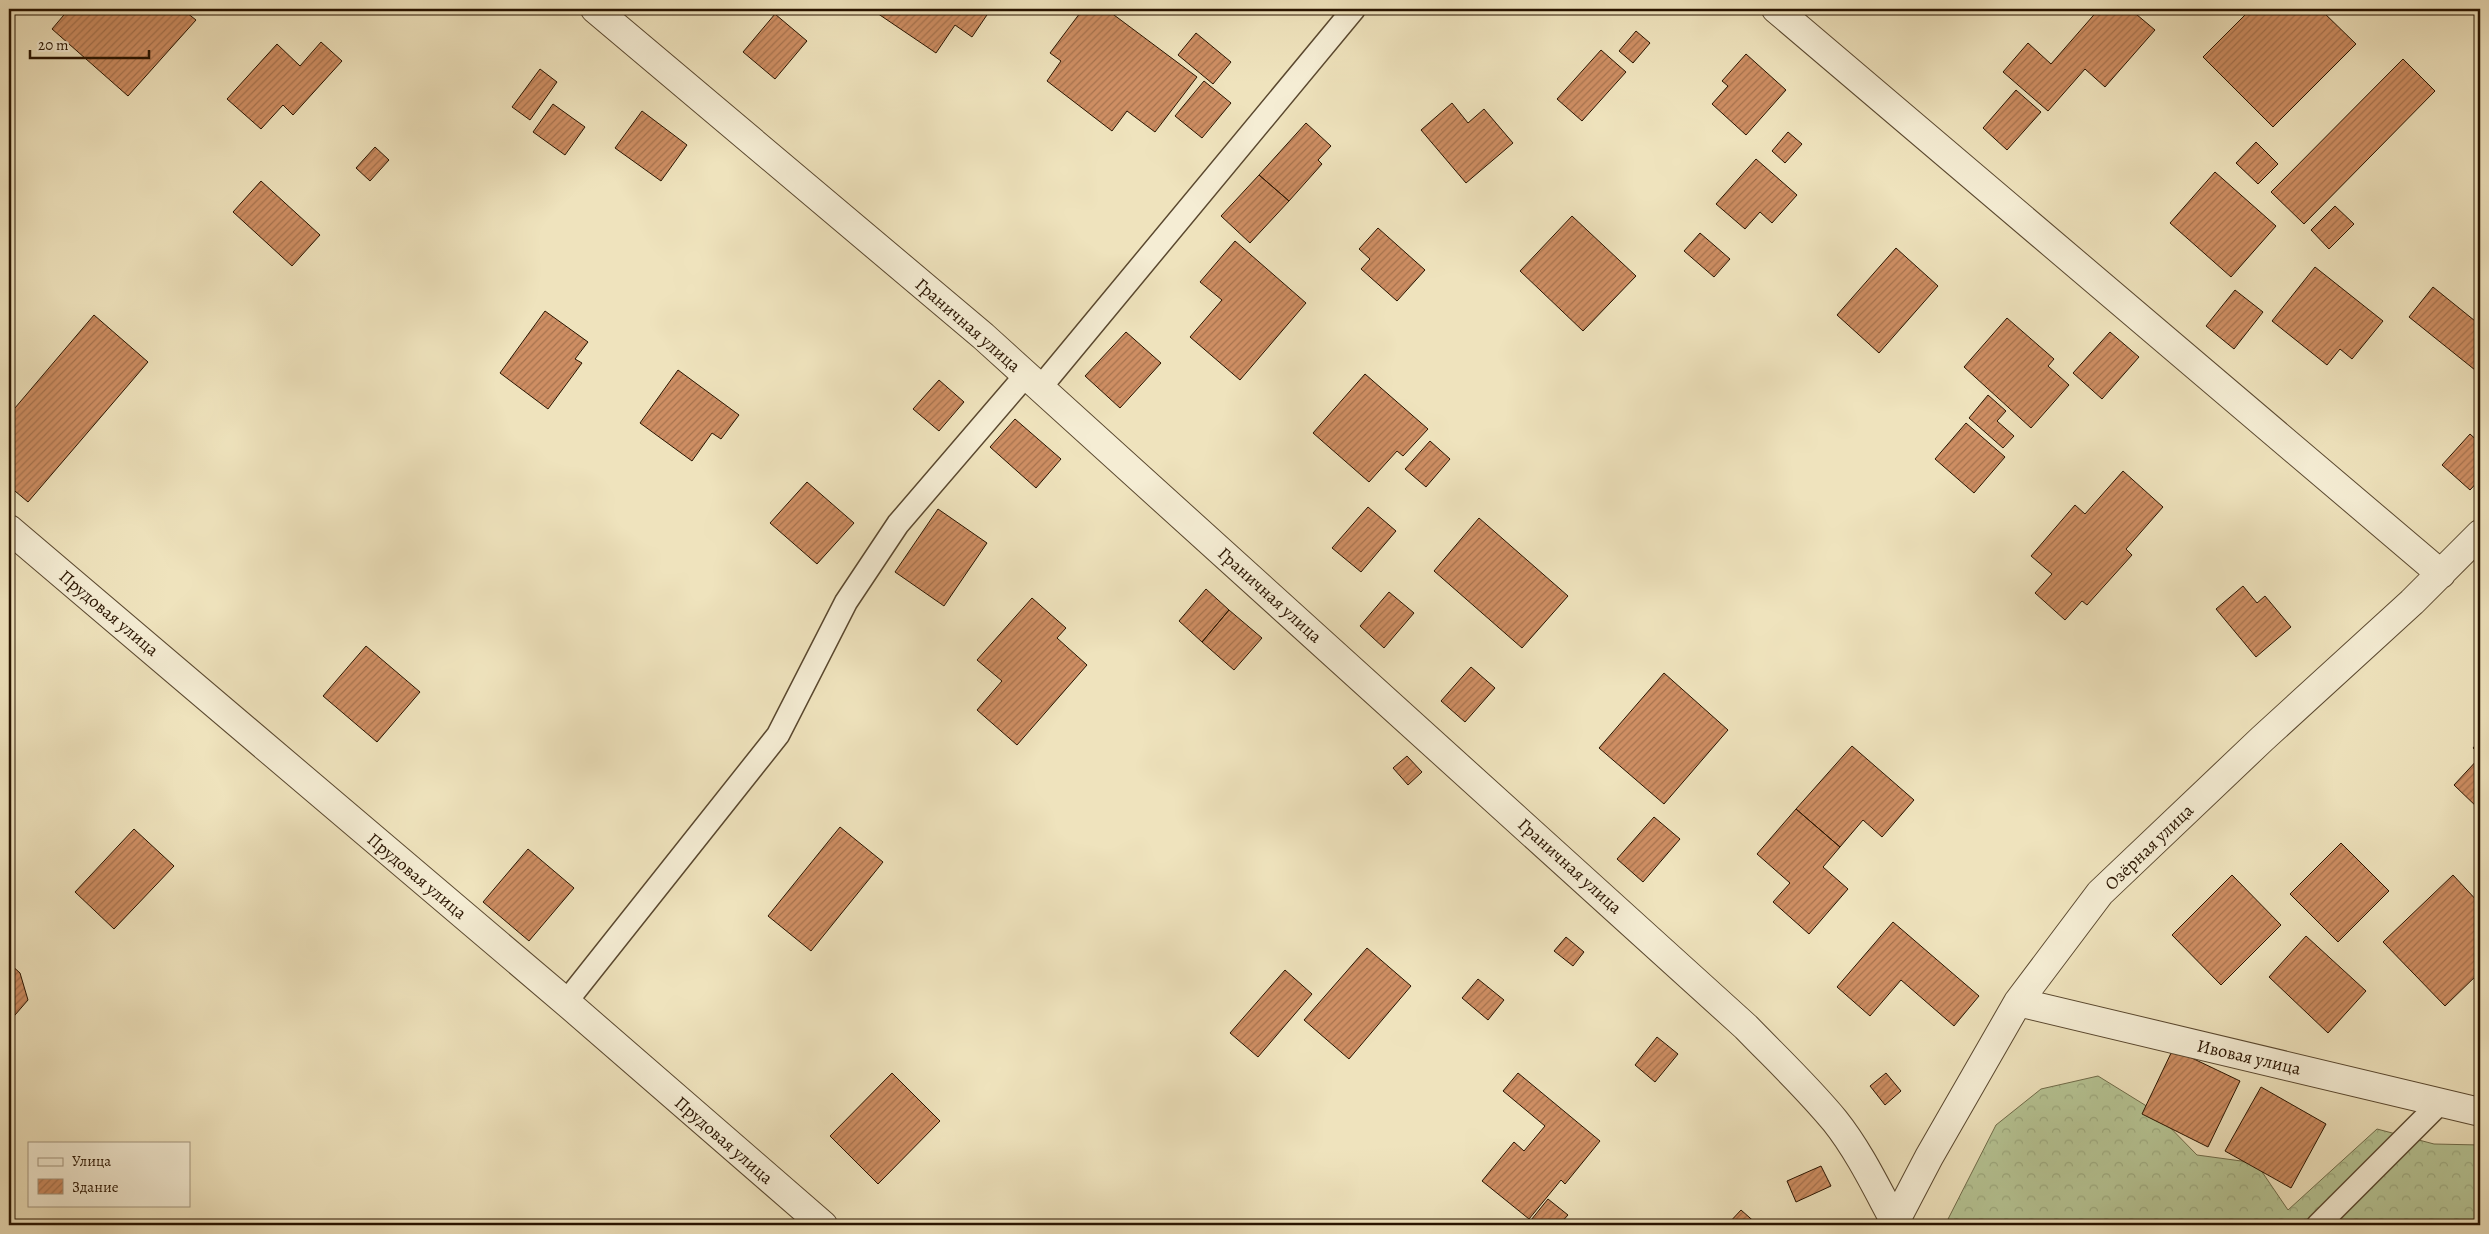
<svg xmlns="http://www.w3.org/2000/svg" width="2489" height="1234" viewBox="0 0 2489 1234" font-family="Alegreya,serif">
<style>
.forest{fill:url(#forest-crowns);stroke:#706c4a}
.building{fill:url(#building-hatch);stroke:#291400}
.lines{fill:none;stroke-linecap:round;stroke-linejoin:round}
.lane-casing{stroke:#5a482f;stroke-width:25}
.street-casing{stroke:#5a482f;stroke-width:30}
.lane{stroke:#f5edd4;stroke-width:22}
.street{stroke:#f5edd4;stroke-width:28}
.labels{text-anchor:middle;stroke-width:4;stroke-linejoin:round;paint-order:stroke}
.street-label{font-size:18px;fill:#291400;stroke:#f5edd4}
</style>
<defs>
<pattern id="forest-crowns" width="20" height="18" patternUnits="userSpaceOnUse" patternTransform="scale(1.25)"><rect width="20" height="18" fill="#b6c494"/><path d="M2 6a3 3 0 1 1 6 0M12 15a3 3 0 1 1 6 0" fill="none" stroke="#9ca87e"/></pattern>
<pattern id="building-hatch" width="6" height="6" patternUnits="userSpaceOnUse" patternTransform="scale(1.25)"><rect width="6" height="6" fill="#ce8e63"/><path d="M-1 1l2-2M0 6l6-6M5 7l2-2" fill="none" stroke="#a7734f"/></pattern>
</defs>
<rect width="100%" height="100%" fill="#efe3bd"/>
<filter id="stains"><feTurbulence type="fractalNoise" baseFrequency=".004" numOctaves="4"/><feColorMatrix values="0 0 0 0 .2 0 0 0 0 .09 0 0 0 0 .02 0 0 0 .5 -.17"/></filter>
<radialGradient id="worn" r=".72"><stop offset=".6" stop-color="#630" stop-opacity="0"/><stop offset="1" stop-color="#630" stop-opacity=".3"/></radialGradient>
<path class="forest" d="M2098 1076 2153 1110 2197 1155 2256 1163 2288 1210 2377 1129 2434 1144 2480 1145V1225H1945L1996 1125 2041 1089Z"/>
<path class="building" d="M69 9H182L196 20 128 96 52 29Z
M871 9H991L972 37 955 25 936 53Z
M1083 9H1106L1197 77 1155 132 1127 111 1112 131 1047 81 1061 61 1050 53Z
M2099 9H2130L2155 30 2105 87 2085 69 2048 111 2003 72 2028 43 2051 64Z
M2251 9H2320L2356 44 2273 127 2203 57Z
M775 14 807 41 775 79 743 52Z
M1636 31 1650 43 1633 63 1619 51Z
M1196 33 1231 62 1213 84 1178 55Z
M321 42 342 61 293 115 283 105 261 129 227 99 277 44 300 66Z
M1601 50 1626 72 1582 121 1557 99Z
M1746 54 1786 90 1746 135 1712 104 1728 86 1722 81Z
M2403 59 2435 91 2304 224 2271 192Z
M540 69 557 82 530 120 512 107Z
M1204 81 1231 103 1202 138 1175 116Z
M2016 90 2041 112 2007 150 1983 128Z
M1452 103 1468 123 1484 109 1513 143 1466 183 1421 130Z
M553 104 585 127 565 155 533 132Z
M642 111 687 145 661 181 615 148Z
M1306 123 1331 146 1318 160 1322 164 1289 201 1259 175Z
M1788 132 1802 144 1785 163 1772 151Z
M2256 142 2278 164 2258 184 2236 163Z
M375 147 389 160 370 181 356 168Z
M1756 159 1797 195 1772 223 1760 212 1745 229 1716 204Z
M2215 172 2276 226 2231 277 2170 223Z
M1259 175 1289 201 1250 243 1221 216Z
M261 181 320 235 292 266 233 212Z
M2335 206 2354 224 2329 249 2311 230Z
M1572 216 1636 276 1583 331 1520 271Z
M1378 228 1425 270 1397 301 1361 269 1370 259 1359 249Z
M1700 233 1730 259 1714 277 1684 251Z
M1235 241 1306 303 1240 380 1190 337 1222 300 1200 282Z
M1896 248 1938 286 1879 353 1837 315Z
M2315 267 2383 321 2352 359 2340 349 2327 365 2272 321Z
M2433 287 2480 325V374L2409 317Z
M2235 290 2263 312 2234 349 2206 326Z
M545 311 588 342 575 359 582 363 548 409 500 373Z
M94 315 148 362 28 502 9 486V415Z
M2007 318 2054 359 2048 366 2069 385 2031 428 1964 367Z
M1126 332 1161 363 1120 408 1085 376Z
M2110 332 2139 357 2102 399 2073 373Z
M678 370 739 415 721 439 712 433 692 461 640 423Z
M1365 374 1428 429 1403 456 1397 451 1369 482 1313 433Z
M939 380 964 402 939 431 913 409Z
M1988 395 2006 411 1997 421 2014 436 2003 448 1969 418Z
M1015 419 1061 459 1036 488 990 447Z
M1966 423 2005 457 1974 493 1935 459Z
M2470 434 2480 443V479L2470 490 2442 465Z
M1430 441 1450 459 1426 487 1405 469Z
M2123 471 2163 507 2126 549 2132 555 2087 605 2082 601 2065 620 2035 593 2052 574 2031 556 2075 505 2085 514Z
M807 482 854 523 817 564 770 523Z
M1368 507 1396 531 1361 572 1332 548Z
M938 509 987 543 944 606 895 572Z
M1479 518 1568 596 1522 648 1434 571Z
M2243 586 2257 603 2265 596 2291 627 2256 657 2216 609Z
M1206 589 1229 610 1202 642 1179 621Z
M1389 592 1414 613 1384 648 1360 626Z
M1032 598 1066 628 1057 638 1087 665 1017 745 977 710 1002 681 977 660Z
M1229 610 1262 638 1234 670 1202 642Z
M366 646 420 692 377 742 323 696Z
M1471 667 1495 688 1465 722 1441 701Z
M1664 673 1728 730 1664 804 1599 748Z
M2480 740V754L2473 748Z
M1852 746 1914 800 1882 837 1863 820 1840 847 1796 809Z
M1407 756 1422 772 1408 785 1393 768Z
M2480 757V810L2454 785Z
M1796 809 1840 847 1823 867 1848 889 1809 934 1773 902 1790 883 1757 854Z
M1654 817 1680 839 1643 882 1617 859Z
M840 827 883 862 811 951 768 916Z
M134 829 174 866 114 929 75 892Z
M2341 843 2389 891 2338 942 2290 894Z
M528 849 574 888 529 941 483 902Z
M2232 875 2281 925 2221 985 2172 935Z
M2453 875 2480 904V972L2445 1006 2383 942Z
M1893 922 1979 996 1954 1026 1901 980 1870 1016 1837 987Z
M2306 936 2366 991 2328 1033 2269 977Z
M1566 937 1584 952 1573 966 1554 951Z
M1367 948 1411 986 1349 1059 1304 1020Z
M9 963 20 973 28 1000 9 1022Z
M1285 970 1312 994 1258 1057 1230 1033Z
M1478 979 1504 1000 1488 1020 1462 998Z
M1657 1037 1678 1054 1655 1082 1635 1065Z
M2173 1049 2240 1081 2208 1147 2142 1114Z
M892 1073 940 1121 878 1184 830 1136Z
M1518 1073 1600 1141 1565 1184 1561 1180 1529 1219 1482 1181 1514 1142 1524 1151 1545 1126 1503 1091Z
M1886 1073 1901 1091 1885 1105 1870 1086Z
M2261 1087 2326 1124 2291 1188 2225 1151Z
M1821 1166 1831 1186 1796 1202 1787 1181Z
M1548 1199 1568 1215 1559 1225H1527Z
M1741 1210 1758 1225H1727Z"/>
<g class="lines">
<defs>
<path id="lane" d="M1040 388 1354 9
M566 1002 778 735 846 602 898 524 1026 375
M2318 1225 2441 1102"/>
<path id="street" d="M595 9 983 336 1746 1027C1776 1058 1808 1088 1835 1121 1859 1151 1877 1189 1895 1222V1225
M1776 9 2441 574
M9 529 566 1002 823 1225
M2018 1002 2480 1112
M1895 1222 1929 1157 2018 1002 2100 893 2262 739 2412 602 2480 534"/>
</defs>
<use href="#lane" class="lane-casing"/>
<use href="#street" class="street-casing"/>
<use href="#lane" class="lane"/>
<use href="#street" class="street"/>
</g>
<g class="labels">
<g class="street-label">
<text transform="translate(968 325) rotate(41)" y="6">Граничная улица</text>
<text transform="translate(1270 595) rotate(42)" y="6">Граничная улица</text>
<text transform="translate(109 613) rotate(40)" y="6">Прудовая улица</text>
<text transform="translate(2149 847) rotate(-44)" y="6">Озёрная улица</text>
<text transform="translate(1570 866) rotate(42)" y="6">Граничная улица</text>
<text transform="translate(417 876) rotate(40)" y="6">Прудовая улица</text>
<text transform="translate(2249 1057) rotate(13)" y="6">Ивовая улица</text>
<text transform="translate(724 1140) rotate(41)" y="6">Прудовая улица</text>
</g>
</g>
<rect width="2489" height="1234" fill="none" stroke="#efe3bd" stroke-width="30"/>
<rect x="10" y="10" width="2469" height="1214" fill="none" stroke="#291400" stroke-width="2.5"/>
<rect x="15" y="15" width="2459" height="1204" fill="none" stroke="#291400"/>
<rect x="28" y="1142" width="162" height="65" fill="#f5edd4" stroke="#a3967f"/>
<rect x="38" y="1158" width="25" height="8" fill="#f5edd4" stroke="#a3967f"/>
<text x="72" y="1166" font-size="15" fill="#291400">Улица</text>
<rect x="38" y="1179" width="25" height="15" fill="url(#building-hatch)" stroke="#a3967f"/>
<text x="72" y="1192" font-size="15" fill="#291400">Здание</text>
<path d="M30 50v8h119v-8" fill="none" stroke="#291400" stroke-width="2.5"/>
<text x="38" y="50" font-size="15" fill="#291400" stroke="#f5edd4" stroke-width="4" paint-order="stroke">20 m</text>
<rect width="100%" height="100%" filter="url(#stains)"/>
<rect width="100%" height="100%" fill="url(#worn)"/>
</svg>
